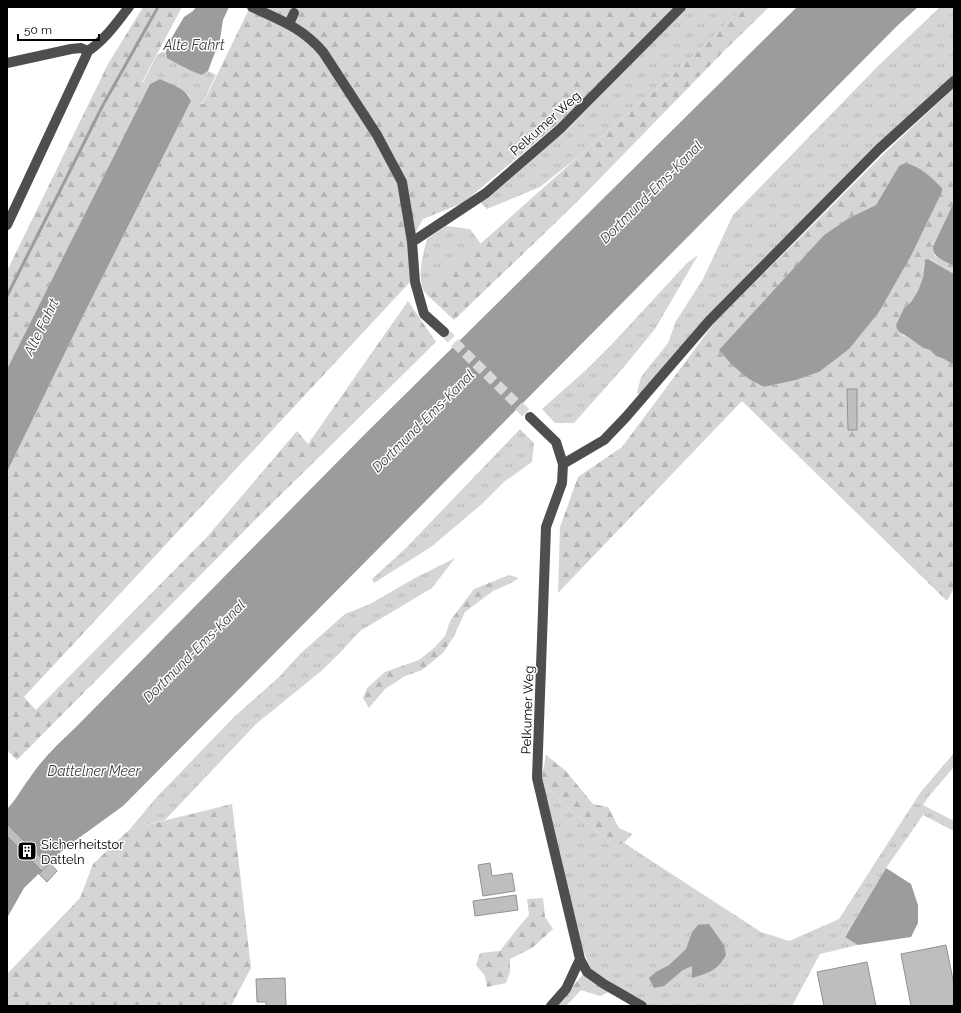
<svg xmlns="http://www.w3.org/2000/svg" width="961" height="1013" viewBox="0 0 961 1013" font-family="Raleway,sans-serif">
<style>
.grass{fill:url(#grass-tufts)}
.forest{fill:url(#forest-firs);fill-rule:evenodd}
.water{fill:#9c9c9c}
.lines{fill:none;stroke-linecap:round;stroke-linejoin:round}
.stream{stroke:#9c9c9c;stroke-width:3}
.building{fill:#bebebe;stroke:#929292}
.minor-tunnel{stroke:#d9d9d9;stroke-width:10;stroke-dasharray:10 5;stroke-linecap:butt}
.minor{stroke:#4e4e4e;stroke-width:10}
.labels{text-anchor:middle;stroke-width:3;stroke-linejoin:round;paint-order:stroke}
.street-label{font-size:13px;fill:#000;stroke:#fff}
.poi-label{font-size:13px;fill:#000;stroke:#fff;text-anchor:start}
.water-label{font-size:14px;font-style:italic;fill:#3d3d3d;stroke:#fff}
</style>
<defs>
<pattern id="grass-tufts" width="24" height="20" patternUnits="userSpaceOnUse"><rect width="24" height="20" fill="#d5d5d5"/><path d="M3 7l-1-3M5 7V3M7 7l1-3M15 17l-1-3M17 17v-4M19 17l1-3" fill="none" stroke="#b5b5b5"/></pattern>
<pattern id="forest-firs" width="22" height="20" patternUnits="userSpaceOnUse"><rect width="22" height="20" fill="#d5d5d5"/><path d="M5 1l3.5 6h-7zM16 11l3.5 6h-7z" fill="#b5b5b5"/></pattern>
</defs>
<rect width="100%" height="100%" fill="#fff"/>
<path class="grass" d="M687 7H744L673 75 579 156 540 187 487 209 480 202 567 130Z
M940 7H954V75L876 146 640 395 637 393 641 377 668 343 676 321 703 279 733 215 878 66Z
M162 52H166L168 58 186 69 202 75 208 71 216 75 203 103 196 104 191 101 189 95 160 79 150 84 143 82 157 55Z
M446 226 470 229 481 244 425 293C416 279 423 254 427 239Z
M698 255 655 329 623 368 574 423H555L542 409 586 370 613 343 687 263Z
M520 429 534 443 532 462 505 481 483 503 431 547 374 583 372 579 406 548Z
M455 558 432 588 360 631 338 655 320 672 256 724 165 820 130 829 155 799 234 717 278 678 301 653 345 614 370 604 415 578Z
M954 753V767L929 796 923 805 954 821V831L923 815 886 868 845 936 858 945 820 954 792 1006H647L591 969 583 950 541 781 573 812 615 846 624 843 761 932 789 941 839 919 920 793Z"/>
<path class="forest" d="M143 7H182L142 82 150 84 7 369V271L108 64Z
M250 7H676L556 125 463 203 423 219 408 246 410 282 24 697 36 710 207 537 297 431 308 444 408 301 436 342 257 518 17 760 7 750V472L83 316 191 101 203 104Z
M744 7H769L728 47 578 201 454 320 425 293 579 156 673 75Z
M954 88V202L933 245 935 256 954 266V274L929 259 924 263 923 277 918 291 911 302 904 308 896 325 899 332 904 336 908 337 923 348 930 350 936 356 942 358 951 363H954V588L947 601 742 401 558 593 560 527 578 477 622 447 715 322 888 150ZM899 166 942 188V192L911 256 879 312 819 372 796 380 764 387 732 365 720 350 824 235 849 218 876 205Z
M509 575 519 578 511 583 493 591 465 612 454 636 443 653 422 670 405 676 385 689 369 708 363 698 367 688 385 672 419 660 434 648 445 636 450 621 474 589Z
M546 755 565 770 593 804 608 807 619 828 632 834 624 843 615 846 573 812 541 781Z
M232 804 251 968 231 1006H7V974L80 898 93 864 130 829Z
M543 898 545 917 553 929 532 948 510 959V972L506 983 487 987 485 976 476 965 480 953 500 951 517 929 529 915 527 899Z
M584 973 611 991 600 996 581 990 566 1006H556Z"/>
<path class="water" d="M196 7H229L223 20 220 39 208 71 202 75C189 71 178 64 167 58L166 52 168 44 184 17 193 11Z
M797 7H918L898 25 123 806 65 848 24 888 7 918V809C16 800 21 789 29 779 42 759 58 744 75 728L367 432Z
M160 79C172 85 186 88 191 101L83 316 7 472V369L150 84Z
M905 163C920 166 931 177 942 188V192L911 256 879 312 849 349 819 372 796 380 764 387 749 379 732 365 719 350 824 235 849 218 876 205 899 166Z
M954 202V266C945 261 932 258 933 246Z
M928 259 954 274V363H951L942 358 936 356 930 350 923 348 908 337 899 332 897 329 896 325 904 308 911 302 918 291 923 277 925 260Z
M886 868 911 884 918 905V923L911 937 858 945 845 937Z
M709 924 724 945 726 955C718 970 709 973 692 978V966L683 970 664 986 654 988 649 978 656 972 669 965 686 949 692 932 698 925Z"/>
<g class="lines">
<path class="stream" d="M7 296 103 105 158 7"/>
</g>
<path class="building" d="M847 389H857V430H848Z
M7 824 48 865 42 871 7 836Z
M50 863 57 871 47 882 39 874Z
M490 863 492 876 512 873 515 891 483 896 478 865Z
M516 895 518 910 475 916 473 901Z
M946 945 954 985V1006H911L901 954Z
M867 962 876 1006H824L817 972Z
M285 978 286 1006H266V1002H257L256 979Z"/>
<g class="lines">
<path class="minor-tunnel" d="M444 332 530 417"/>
<path class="minor" d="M252 7C280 20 303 28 323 52L377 135 402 182 412 242 415 282 424 314 444 332
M289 24 294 13
M7 63 71 49 81 48 88 51
M7 225 86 56 88 51C105 40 117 22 129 7
M412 242 486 193 560 129 681 7
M530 417 556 442 563 464 562 483 546 527 537 778 580 959 566 989 551 1006
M563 464 604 440 626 417 709 321 879 149 954 81
M580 959 587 972 604 984 642 1006"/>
</g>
<defs>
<symbol id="building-square" viewBox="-11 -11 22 22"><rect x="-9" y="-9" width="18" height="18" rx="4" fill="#000" stroke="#fff"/><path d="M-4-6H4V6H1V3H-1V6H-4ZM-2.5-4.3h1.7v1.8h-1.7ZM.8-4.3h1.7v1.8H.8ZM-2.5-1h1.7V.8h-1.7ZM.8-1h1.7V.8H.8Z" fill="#fff"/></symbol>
</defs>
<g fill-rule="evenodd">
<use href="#building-square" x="16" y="840" width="22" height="22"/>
</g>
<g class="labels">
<g class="street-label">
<text transform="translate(545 123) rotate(-42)" y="5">Pelkumer Weg</text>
<text transform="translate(527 710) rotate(-88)" y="5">Pelkumer Weg</text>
</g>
<g class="poi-label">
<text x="41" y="849">Sicherheitstor<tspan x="41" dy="15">Datteln</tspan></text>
</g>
<g class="water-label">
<text x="194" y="50">Alte Fahrt</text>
<text transform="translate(651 192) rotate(-45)" y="5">Dortmund-Ems-Kanal</text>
<text transform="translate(41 327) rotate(-64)" y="5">Alte Fahrt</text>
<text transform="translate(423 421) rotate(-45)" y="5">Dortmund-Ems-Kanal</text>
<text transform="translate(194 651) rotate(-45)" y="5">Dortmund-Ems-Kanal</text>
<text x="94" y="776">Dattelner Meer</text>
</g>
</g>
<rect width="961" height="1013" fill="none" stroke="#000000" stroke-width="16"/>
<path d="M18 34v6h81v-6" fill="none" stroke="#000000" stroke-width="2"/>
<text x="24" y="34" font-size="12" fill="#000000" stroke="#ffffff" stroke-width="3" paint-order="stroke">50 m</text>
</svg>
